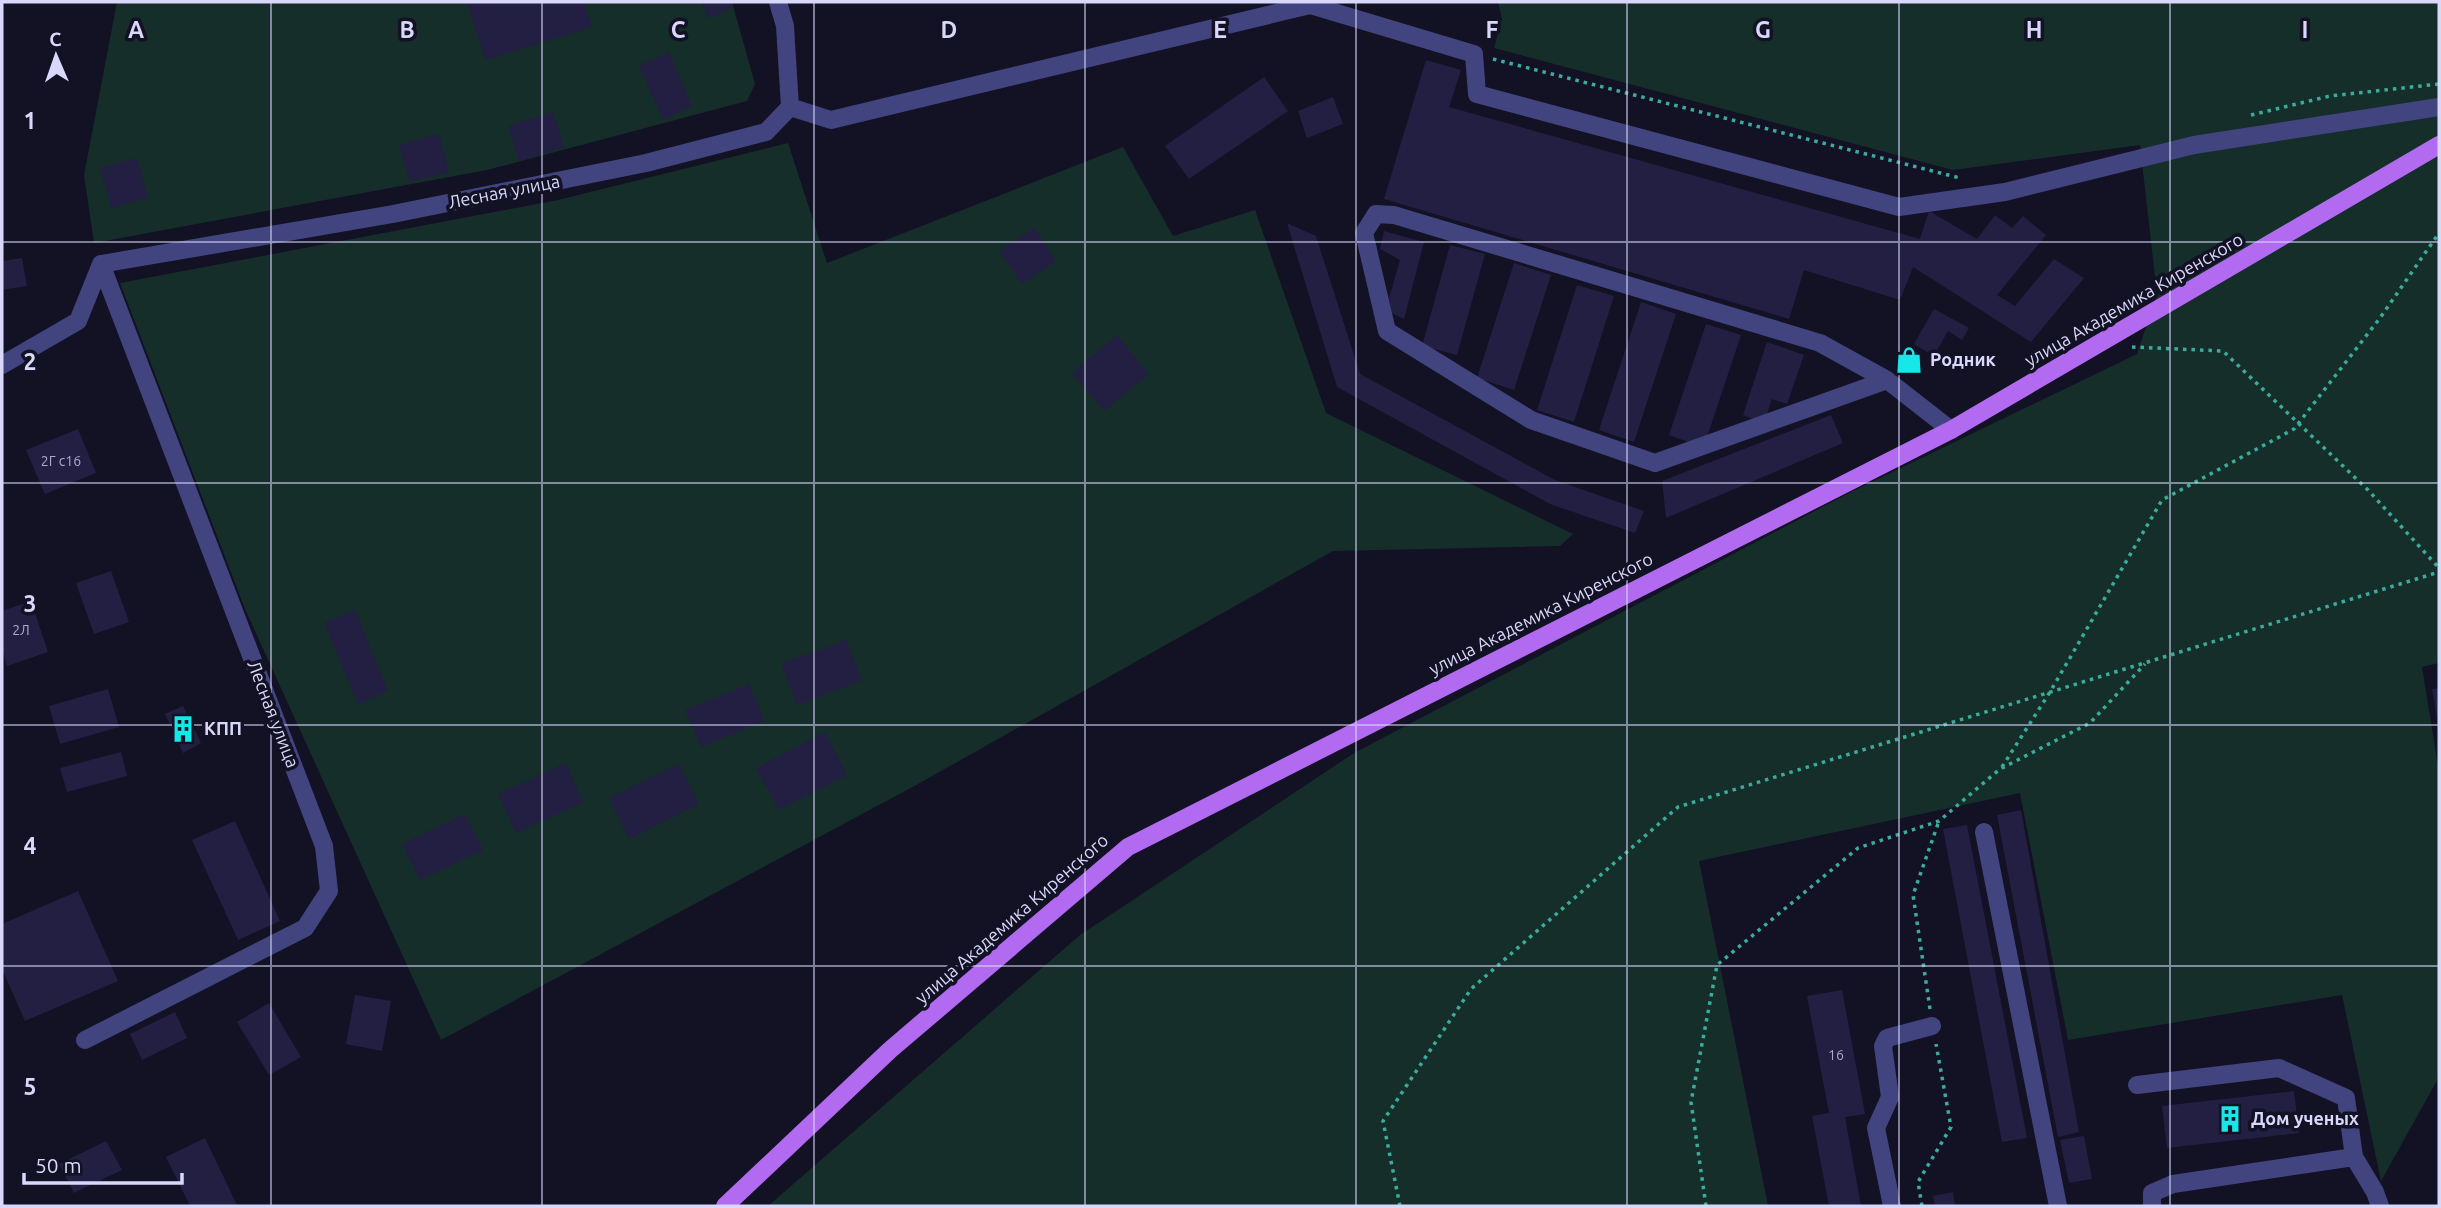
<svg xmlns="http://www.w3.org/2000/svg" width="2441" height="1208" viewBox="0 0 2441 1208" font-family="Ubuntu,sans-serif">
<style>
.green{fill:#152e2a}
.building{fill:#231f43}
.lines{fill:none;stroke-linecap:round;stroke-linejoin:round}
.path{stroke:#3bac9b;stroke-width:3.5;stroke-dasharray:3.5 5;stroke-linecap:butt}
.minor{stroke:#41447f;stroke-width:18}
.major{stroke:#b26af1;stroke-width:18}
.grid{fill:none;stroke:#d9d8fb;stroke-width:2;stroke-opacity:0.55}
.labels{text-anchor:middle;stroke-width:7;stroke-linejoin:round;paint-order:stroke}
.number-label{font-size:14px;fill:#acaacd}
.street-label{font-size:18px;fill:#d9d8fb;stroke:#131124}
.poi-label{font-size:18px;font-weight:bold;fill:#d9d8fb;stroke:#131124;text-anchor:start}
.grid-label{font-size:23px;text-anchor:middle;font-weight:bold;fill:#d9d8fb;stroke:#131124;stroke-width:7;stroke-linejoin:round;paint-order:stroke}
</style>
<rect width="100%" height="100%" fill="#131124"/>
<path class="green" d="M117 2H732L755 84 747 101 487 170 94 243 84 175Z
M1498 2H2439V663L2422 667 2439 772V1077L2381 1181 2342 995 2068 1040 2020 793 1699 861 1768 1206H768L1080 935 1354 753 1851 492 2137 354 2157 294 2140 145 1953 170 1494 48 1502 19Z
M788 143 827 263 1123 147 1173 236 1255 210 1326 413 1573 534 1560 546 1333 551 918 784 441 1040 245 609 120 283 558 200Z"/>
<path class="building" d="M467 2H584L592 27 485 60Z
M701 2H732L734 7 708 18Z
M669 52 692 106 663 120 639 66Z
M1426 60 1461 70 1449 107 1920 239 1929 211 1977 239 1995 215 2012 228 2023 216 2046 235 1997 295 2015 306 2054 259 2084 278 2031 342 1913 267 1900 300 1804 270 1789 319 1384 199Z
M1264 77 1288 111 1189 179 1165 146Z
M1333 97 1343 124 1307 138 1298 111Z
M553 112 564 147 519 161 508 126Z
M439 134 449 172 410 182 399 145Z
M137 158 148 198 111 208 100 168Z
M1287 223 1316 236 1360 374 1555 480 1644 511 1635 533 1550 504 1337 387Z
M1034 228 1056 261 1022 284 999 251Z
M1384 231 1424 242 1404 319 1392 313 1389 298 1400 260 1380 249Z
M1450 245 1485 254 1457 355 1422 346Z
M22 258 27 286 2 290V261Z
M1514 263 1551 275 1514 390 1477 378Z
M1577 285 1614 296 1574 422 1537 410Z
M1641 302 1676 314 1634 442 1599 430Z
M1934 309 1969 328 1962 340 1948 331 1934 356 1914 344Z
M1706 324 1741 335 1707 437 1688 442 1669 435Z
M1117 335 1149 374 1104 411 1072 373Z
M1767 342 1804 355 1787 404 1772 399 1764 423 1743 415Z
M1831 415 1843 443 1666 518 1662 481Z
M78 429 96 473 45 494 26 450Z
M111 571 129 622 94 634 76 583Z
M31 601 48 652 7 666 2 649V611Z
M355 610 388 691 358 704 324 623Z
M846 640 862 680 797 705 781 664Z
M749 684 764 721 701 747 685 710Z
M2439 688V723H2438L2432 689Z
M108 689 119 727 60 744 49 706Z
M183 706 201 743 183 753 165 714Z
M825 732 847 775 779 810 756 768Z
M121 752 127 776 67 792 60 768Z
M566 763 583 802 516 833 498 794Z
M679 764 699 804 629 839 609 798Z
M2021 810 2079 1132 2058 1137 1997 815Z
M465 814 483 850 420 880 402 844Z
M235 821 280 921 238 940 192 840Z
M1967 825 2027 1138 2002 1142 1943 829Z
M78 891 118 981 25 1021 2 969V924Z
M1842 990 1865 1114 1845 1117 1861 1206H1829L1812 1116 1829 1113 1807 996Z
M355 995 391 1001 382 1051 346 1044Z
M269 1003 301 1057 269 1075 237 1022Z
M175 1012 187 1038 142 1060 130 1034Z
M2294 1091 2299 1133 2167 1148 2162 1106Z
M2084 1136 2092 1179 2069 1183 2060 1140Z
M205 1138 237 1205 234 1206H190L166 1157Z
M106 1141 122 1170 74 1193 59 1164Z
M1953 1192 1955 1205 1935 1206 1933 1196Z"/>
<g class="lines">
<path class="path" d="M1493 59 1960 178
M2251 115 2330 96 2439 84
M2132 347 2223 351 2368 490 2439 568
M2002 767 2050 692 2162 500 2294 429 2380 318 2439 233
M1930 1009 1913 895 1939 821
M1400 1206 1383 1121 1471 989 1678 807 2439 572
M1706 1206 1691 1102 1717 965 1858 848 1939 821 2000 769 2090 723 2145 664
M1922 1206 1918 1182 1951 1127 1936 1044"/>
<path class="minor" d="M790 107 831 120 1310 5 1474 54 1477 94 1899 207 2005 192 2194 145 2439 107
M2 365 78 321 101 264
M1887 380 1655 463 1531 420 1387 331 1364 233 1376 214 1394 215 1820 343 1887 380 1951 430
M1984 832 2058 1206
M85 1040 305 928 329 891 324 846 101 264 393 214 646 163 766 132 790 107 785 26 778 2
M2137 1085 2279 1068 2346 1098 2354 1157 2375 1192 2380 1206
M1892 1206 1876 1128 1890 1097 1883 1046 1887 1038 1932 1026
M2152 1206V1193L2173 1184 2354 1157"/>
<path class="major" d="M725 1206 890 1050 1128 847 1951 430 2439 145"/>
</g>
<path class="grid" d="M271 2V1206M542 2V1206M814 2V1206M1085 2V1206M1356 2V1206M1627 2V1206M1899 2V1206M2170 2V1206M2 242H2439M2 483H2439M2 725H2439M2 966H2439"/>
<defs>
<symbol id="shop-bare" viewBox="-9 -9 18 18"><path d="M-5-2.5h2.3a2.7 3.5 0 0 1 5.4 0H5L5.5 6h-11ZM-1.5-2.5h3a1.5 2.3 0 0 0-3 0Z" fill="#17e7e9" stroke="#131124" stroke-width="2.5" paint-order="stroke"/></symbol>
<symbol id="building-bare" viewBox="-9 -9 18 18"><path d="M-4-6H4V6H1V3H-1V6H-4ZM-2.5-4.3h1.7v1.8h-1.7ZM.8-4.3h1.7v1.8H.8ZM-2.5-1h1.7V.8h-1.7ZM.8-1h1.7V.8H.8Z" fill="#17e7e9" stroke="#131124" stroke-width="2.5" paint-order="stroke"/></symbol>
</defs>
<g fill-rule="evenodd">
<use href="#shop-bare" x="1890" y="341" width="38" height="38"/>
<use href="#building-bare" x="164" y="710" width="38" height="38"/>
<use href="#building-bare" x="2211" y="1100" width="38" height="38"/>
</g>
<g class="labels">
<g class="number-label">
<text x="61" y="466">2Г с16</text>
<text x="21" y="635">2Л</text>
<text x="1836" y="1060">16</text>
</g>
<g class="street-label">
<text transform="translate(504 192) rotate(-11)" y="6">Лесная улица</text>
<text transform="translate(2134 300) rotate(-30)" y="6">улица Академика Киренского</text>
<text transform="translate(1541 614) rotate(-27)" y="6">улица Академика Киренского</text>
<text transform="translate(273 714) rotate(69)" y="6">Лесная улица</text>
<text transform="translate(1012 919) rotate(-41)" y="6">улица Академика Киренского</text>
</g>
<g class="poi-label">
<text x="1930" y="366">Родник</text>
<text x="204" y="735">КПП</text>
<text x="2251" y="1125">Дом ученых</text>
</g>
</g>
<g class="grid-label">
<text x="136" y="38">A</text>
<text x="407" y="38">B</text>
<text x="678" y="38">C</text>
<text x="949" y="38">D</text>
<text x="1220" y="38">E</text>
<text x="1492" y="38">F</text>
<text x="1763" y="38">G</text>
<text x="2034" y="38">H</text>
<text x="2305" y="38">I</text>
<text x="30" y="129">1</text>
<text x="30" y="370">2</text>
<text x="30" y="612">3</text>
<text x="30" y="854">4</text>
<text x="30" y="1095">5</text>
</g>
<rect width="2441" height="1208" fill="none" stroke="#d9d8fb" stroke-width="7"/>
<g transform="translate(56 56) rotate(358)" stroke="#131124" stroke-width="5" paint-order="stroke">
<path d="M0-5L12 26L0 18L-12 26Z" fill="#d9d8fb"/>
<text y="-10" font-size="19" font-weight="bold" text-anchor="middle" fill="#d9d8fb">С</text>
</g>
<path d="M24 1173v10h158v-10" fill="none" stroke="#d9d8fb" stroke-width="3.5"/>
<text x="35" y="1173" font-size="21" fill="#d9d8fb" stroke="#131124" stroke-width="5" paint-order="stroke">50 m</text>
</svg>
